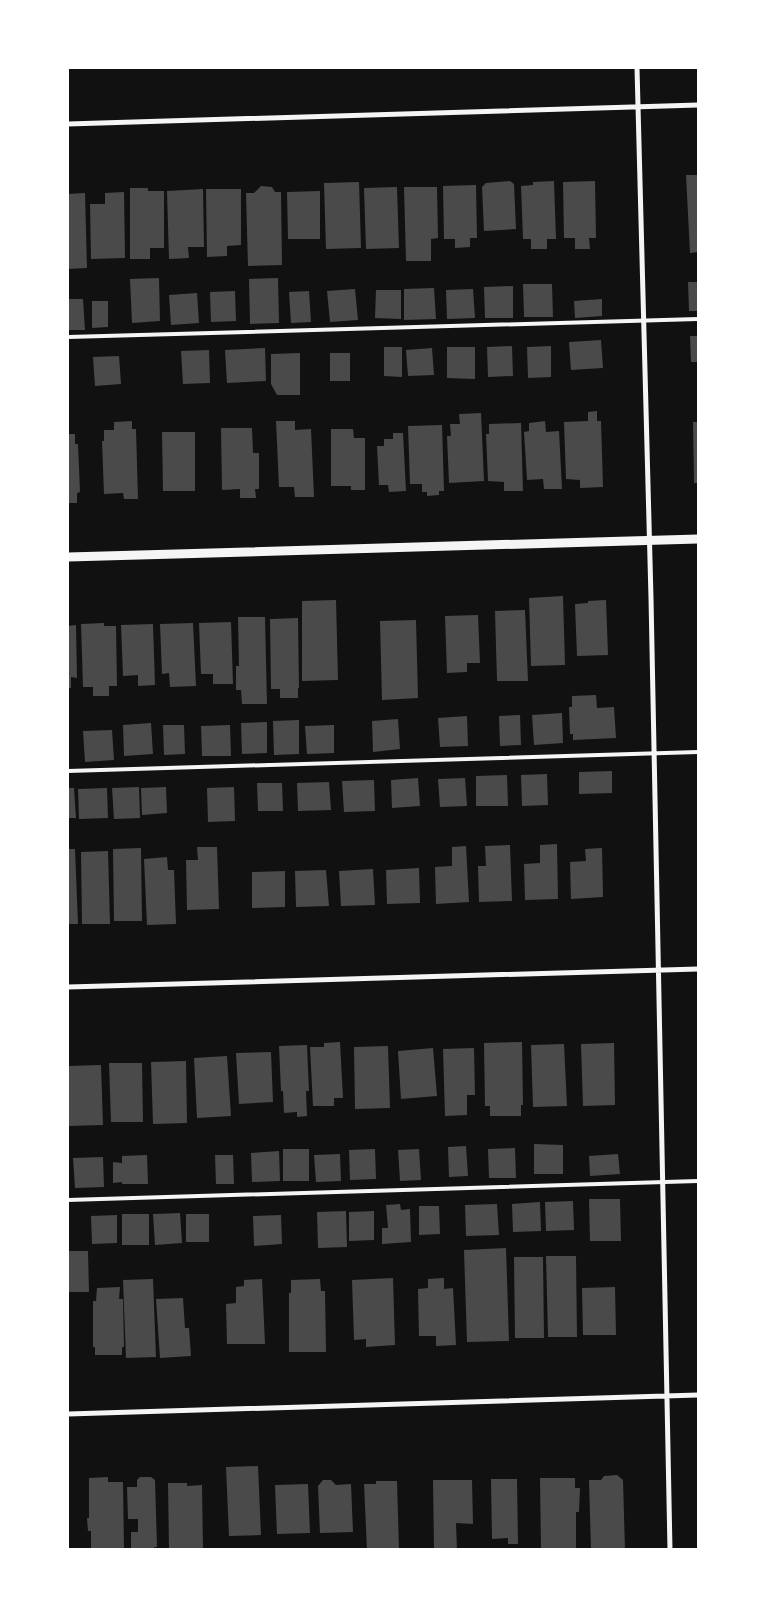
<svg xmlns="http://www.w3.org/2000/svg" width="766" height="1617" viewBox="0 0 766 1617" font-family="Poppins,sans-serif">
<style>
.building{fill:#4a4a4a}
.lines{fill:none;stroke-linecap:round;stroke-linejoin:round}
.service{stroke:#f5f5f5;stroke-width:4}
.minor{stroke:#f5f5f5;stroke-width:5}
.tertiary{stroke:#f5f5f5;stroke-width:9}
</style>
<rect width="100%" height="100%" fill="#111"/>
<path class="building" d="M686 175H698V252L690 253Z
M510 181 514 184 516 229 484 231 482 187 486 183Z
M554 181 556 239H547V249H531V239H523L521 186 533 185V182Z
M595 181 596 238H589L590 249H575V238H564L563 182Z
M359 182 361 248 326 249 324 183Z
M476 185 477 238H470V247L455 248V239H444L443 186Z
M261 186 272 187 275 192H281L282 265 248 266 246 193H254Z
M397 187 399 248 366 249 364 188Z
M404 187H437L438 238 431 239V261H406Z
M130 188H148V191H164V248H150V259H130Z
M203 189 204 247H188L189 258 169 259 167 191Z
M206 189H241V245L227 246V256L207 257Z
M320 191V239H288L287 192Z
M124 192 125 258 91 259 90 204H105V193Z
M85 193 87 268 68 269V194Z
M159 278 160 321 132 323 130 279Z
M278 278 279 323 250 324 249 279Z
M688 282H698V311H689Z
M523 284H552L553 317H524Z
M513 286V318H485L484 287Z
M434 288 436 319 404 320V289Z
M355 289 358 320 330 322 327 291Z
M473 289 475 318 447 319 446 290Z
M376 290H401V319L375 318Z
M235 291 236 321 211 322 210 292Z
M309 291 311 322 291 323 289 292Z
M197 293 199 323 171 325 169 295Z
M68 299H83L85 330H68Z
M602 299V316L575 318 574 301Z
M92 301H108V327L92 328Z
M690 336H698V362H691Z
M601 340 603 368 571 370 569 342Z
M512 346 513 376 488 377 487 347Z
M551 346V377L528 378 527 347Z
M384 347H402V377L384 376Z
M447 347H475V379L447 378Z
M265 348 266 381 227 383 225 350Z
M432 348 434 375 408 376 406 350Z
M209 350 210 383 183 384 181 351Z
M300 353V395H277L271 384V354Z
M330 353H350V381H330Z
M119 356 121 384 95 386 93 357Z
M597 411V421H601L603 487 580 488V480L566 479 564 422 588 421V412Z
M481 413 484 481 449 483 447 436H451L450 424H460L459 414Z
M132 421V429H136L138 499H124L123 493 104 494 102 441H104V430H114V422Z
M276 421H295V430L311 429 314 497H295L294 487H279Z
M545 421 546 432 559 431 562 489H544L543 479 527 480 524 432 529 431V423Z
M693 422H698V483H694Z
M521 423 523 491H504V482L488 481 486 434H489V424Z
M442 425 444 491H439V495L427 496V492H422V484H410L408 426Z
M221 428H252L253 453H259V489H255L256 498H240V489L222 490Z
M331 429H353L354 438H365V490H351V486H331Z
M162 432H195V491H163Z
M393 433H403L406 491 389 492 388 485H379L377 446H384V439H393Z
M68 434H75V444H78L80 492 77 493V503H68Z
M563 596 565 665 531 666 529 598Z
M336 600 338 680 302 681V601Z
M606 600 608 655 577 656 575 604 588 603V601Z
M525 610 528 681H497L495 611Z
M478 615 480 663H467V672L447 673 445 616Z
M238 617H265L267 704H242L241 690H236V666H239Z
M298 618 299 688H298V698H280V689H271L270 619Z
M416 620 418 698 382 700 380 621Z
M231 622 233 684H213V674H201L199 623Z
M104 623V626H116L117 686H109V696H93V687H83L81 624Z
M193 623 196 686 170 687 169 673 162 674 160 624Z
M153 624 155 685 138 686V675L123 676 121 625Z
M76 625 77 678 71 677V688H68V626Z
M596 695 597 708 614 707 616 738 573 740V734H570L569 707H572V696Z
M562 713 563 743 534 745 532 715Z
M520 715 521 745 500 746 499 716Z
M467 716 468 746 440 747 438 718Z
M398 719 400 749 373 752 372 721Z
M299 720V754L274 755 273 721Z
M267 722V753L242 754 241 723Z
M151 723 153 754 124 756 123 725Z
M163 725H184L185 754 164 755Z
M230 725 231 756H202L201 726Z
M334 725V753L307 754 305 726Z
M112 730 114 760 85 762 83 731Z
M612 771V793L579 794V772Z
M547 774 548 805 522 806 521 775Z
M507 775 508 806H476V776Z
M418 778 420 806 392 808 391 780Z
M465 778 467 806 440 807 438 779Z
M374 780 375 811 344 812 342 781Z
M329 782 331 810 298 811 297 783Z
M257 783H282L283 811H258Z
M139 787 140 818 114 819 112 788Z
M166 787 167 813 142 815 141 788Z
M234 787 235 821 208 822 207 788Z
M68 788H74L76 818H68Z
M107 788 108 818 79 819 78 789Z
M557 844 558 899 525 900 524 864 540 863V845Z
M510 845 512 901 479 902 478 866H486L485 846Z
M466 846 469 902 436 904 435 867 452 866V847Z
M197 847H217L219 909 187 910 186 860H198Z
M141 848 142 921H114L113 849Z
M602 848 603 897 571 899 570 862 586 861 585 849Z
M68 849H75L78 924H68Z
M108 851 110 924H82L81 852Z
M167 857 168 870H174L176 924 147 925 144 859Z
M419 868 420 903 387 904 386 870Z
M373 869 375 905 341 906 339 871Z
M326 870 329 906 296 907 295 871Z
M285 871V907L252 908V872Z
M340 1042 343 1098H334V1106H313L310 1047H324V1043Z
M522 1042 523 1105H521V1116H490V1106H485L484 1043Z
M614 1043 615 1105 583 1106 581 1044Z
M564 1044 567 1106 533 1107 531 1045Z
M307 1045 309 1091H306L307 1116 297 1117V1112L284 1113 283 1091H281L279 1046Z
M388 1046 390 1108 355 1109 354 1047Z
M433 1048 437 1096 401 1099 398 1051Z
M474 1048 475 1095H467V1115L445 1116 443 1049Z
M271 1052 273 1102 239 1104 236 1053Z
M227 1056 231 1116 197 1118 194 1058Z
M186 1061 187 1123 153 1124 151 1062Z
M109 1063H142L143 1122H111Z
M101 1065 103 1125 68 1126V1066Z
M534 1144 563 1145V1174H534Z
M466 1146 468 1176 449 1177 448 1147Z
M515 1148 516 1178H489L488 1149Z
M283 1149H309V1181H283Z
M375 1149 376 1179 350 1180 349 1150Z
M419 1149 421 1180 400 1181 398 1150Z
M279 1151 280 1181 252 1182 251 1153Z
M340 1154 341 1181 316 1182 314 1155Z
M618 1154 620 1174 590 1176 589 1156Z
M147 1155 148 1184H122V1182L113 1183V1162L122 1163V1156Z
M215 1155H233L234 1184H216Z
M103 1157 104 1187 75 1188 73 1158Z
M589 1199H620L621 1241H590Z
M573 1201 574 1230 546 1231 545 1202Z
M540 1202 541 1231 513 1232 512 1204Z
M400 1204 401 1210 410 1209 411 1242 382 1244V1228H388L386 1205Z
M497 1204 499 1235 466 1236 465 1205Z
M419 1206H439L440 1234 419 1235Z
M346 1211 347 1247 318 1248 317 1212Z
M374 1211V1240L349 1241V1212Z
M180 1213 182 1243 155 1245 153 1214Z
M122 1214H149V1245H122Z
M186 1214H209V1242H186Z
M117 1215V1243L92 1244 91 1216Z
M281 1215 282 1244 254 1246 253 1216Z
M506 1248 509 1341 467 1342 464 1250Z
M68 1251H88L89 1292H68Z
M546 1256H576L577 1337H548Z
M514 1257H543L544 1338H515Z
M393 1278 395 1345 366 1347V1339L354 1340 352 1280Z
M444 1278V1289L453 1288 456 1345 436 1346V1336H419L418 1289 428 1288V1279Z
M153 1279 156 1357 126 1358 123 1280Z
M262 1279 265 1344H227L226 1304 236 1303V1287L244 1286V1280Z
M320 1279 321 1291H325L326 1352H289V1293H291V1280Z
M120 1287 119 1299H123L124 1347H122V1355H95V1347H93V1301H96L97 1288Z
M615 1287 616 1335H583L582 1288Z
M183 1298 185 1328H189L191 1356 160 1358 156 1299Z
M258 1466 261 1535 229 1536 226 1467Z
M617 1475 623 1480 625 1550H591L589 1480H601L604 1476Z
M108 1477V1482H123L124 1550H91V1531H88L87 1518H89V1478Z
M140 1477H151L155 1480 157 1547H154V1550H131V1532H138V1519H128L127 1487H137V1480Z
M540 1478H575V1488H580L579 1512H576V1550H541Z
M491 1479H517L518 1544H508V1538L492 1539Z
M323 1480H331L336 1485 351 1484 353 1532 320 1533 318 1486Z
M433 1480H472L473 1524 456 1523 457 1550H434Z
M376 1481H397L399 1550H367L364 1484H376Z
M168 1483H187V1486L202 1485 203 1550H169Z
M308 1484 310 1533 277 1534 275 1485Z"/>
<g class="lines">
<path class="service" d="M68 337 698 319
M68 771 698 752
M68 1200 698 1181"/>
<path class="minor" d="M637 68 651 598 670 1550
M68 124 698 105
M68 987 698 969
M68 1414 698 1395"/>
<path class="tertiary" d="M68 557 698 539"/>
</g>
<rect width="766" height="1617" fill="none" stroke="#ffffff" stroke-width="138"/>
</svg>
